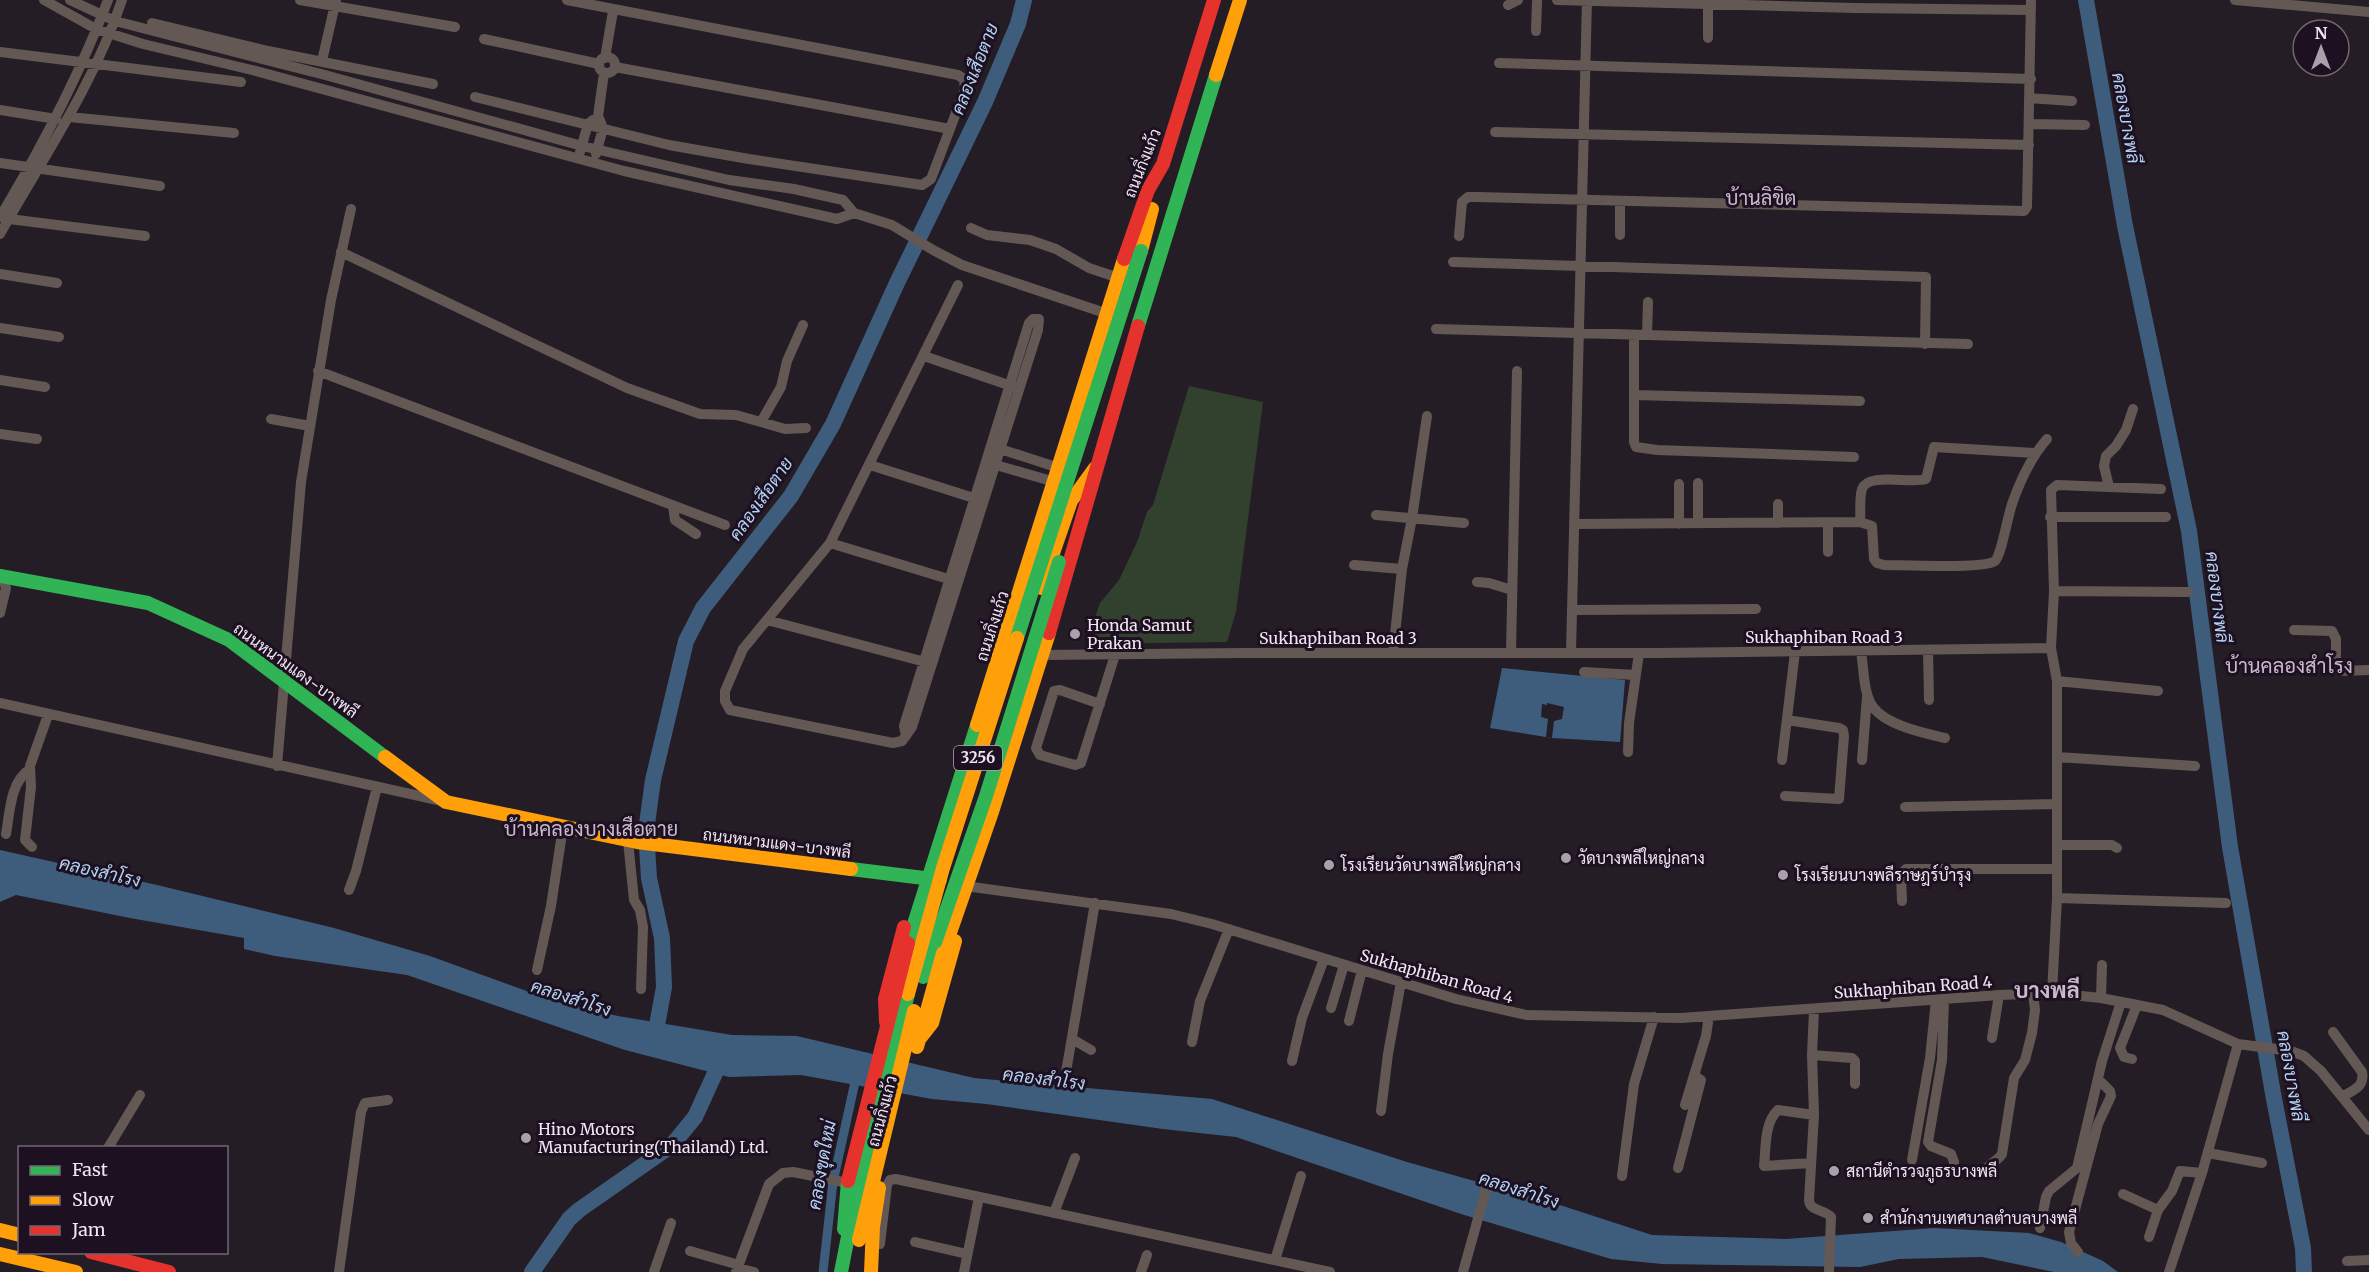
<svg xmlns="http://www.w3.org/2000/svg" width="2369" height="1272" viewBox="0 0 2369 1272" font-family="Merriweather,Sarabun,serif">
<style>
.green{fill:#31412e}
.water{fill:#3e5d7c}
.pier{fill:#241d26}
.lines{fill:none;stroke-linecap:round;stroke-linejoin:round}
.canal{stroke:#3e5d7c;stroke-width:9}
.river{stroke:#3e5d7c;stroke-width:16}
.street{stroke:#645854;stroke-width:10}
.fast{stroke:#30b455;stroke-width:14}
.slow{stroke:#ff9f0a;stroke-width:14}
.jam{stroke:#e5322d;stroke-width:14}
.fast-bridge{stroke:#30b455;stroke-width:14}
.slow-bridge{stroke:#ff9f0a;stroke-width:14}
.jam-bridge{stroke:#e5322d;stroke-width:14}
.poi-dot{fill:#a9a0ab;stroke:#1d1020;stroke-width:2}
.labels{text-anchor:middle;stroke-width:6;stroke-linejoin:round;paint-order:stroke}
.shield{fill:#1d1020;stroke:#b1a6b3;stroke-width:1.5}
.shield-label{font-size:15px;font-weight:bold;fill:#f0e6f2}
.street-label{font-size:16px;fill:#f0e6f2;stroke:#1d1020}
.poi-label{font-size:16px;fill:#f0e6f2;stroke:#1d1020;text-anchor:start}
.water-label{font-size:18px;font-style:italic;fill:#b3d3f5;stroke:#1d1020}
.quarter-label{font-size:20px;fill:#cbb9cf;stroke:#1d1020}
.district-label{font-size:22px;font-weight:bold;fill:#cbb9cf;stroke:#1d1020}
</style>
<rect width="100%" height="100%" fill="#241d26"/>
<path class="green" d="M1189 386 1263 402 1236 612 1227 642 1086 644 1100 603 1119 580 1137 542 1147 512 1153 505Z"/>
<path class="water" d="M1502 668 1625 680 1620 742 1552 738 1490 728Z
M0 850 157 885 334 928 430 956 557 1002 618 1016 732 1035 797 1036 974 1078 1212 1099 1407 1162 1563 1206 1652 1235 1786 1239 1934 1228 2029 1233 2061 1242 2103 1261 2118 1272H2054L1982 1257 1899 1259 1860 1267 1662 1264 1611 1259 1461 1214 1236 1137 1163 1129 986 1104 932 1099 801 1075 729 1077 625 1050 407 975 275 956 244 949V938L130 918 16 895 0 902Z"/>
<path class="pier" d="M1547 703 1564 707 1562 719 1554 721 1552 738 1546 737 1548 719 1541 717 1542 704 1547 705Z"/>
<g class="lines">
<path class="canal" d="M823 1272 833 1182 857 1073"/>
<path class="river" d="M2086 0 2125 226 2189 531 2230 847 2274 1099 2303 1248 2304 1272
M654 1042 664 987 662 938 649 878 646 831 653 780 686 641 703 608 791 496 833 424 896 285 985 102 1018 24 1024 0
M532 1272 569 1219 579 1210 672 1145 695 1117 722 1058"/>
<path class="street" d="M44 0 96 29 143 44 252 70 624 171 837 219 854 213
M70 0 115 21 325 75 582 146 729 180 794 189 843 200 854 213 892 225 933 250 962 265 1108 314
M300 0 455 27
M1557 0 1855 8 2031 10
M2235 0 2369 12
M1508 5 1518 0
M152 23 268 51 433 84
M1536 31 1537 0
M1708 38V5
M484 39 599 64
M0 52 241 82
M599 65a8 8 0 1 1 16 0a8 8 0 1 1-16 0Z
M605 58 613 11
M322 61 336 0
M1499 63 2031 79
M615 67 950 129
M475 97 669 145 749 159 922 185 931 179 965 89 964 79 958 75 567 0
M2030 98 2072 101
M0 110 56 119
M69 117 234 133
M2029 124 2085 125
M1495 132 2029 145
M580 152 588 124 593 120
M596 154 603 128 598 116 604 73
M0 163 160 186
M0 217C42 147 79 76 108 0
M9 219 145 236
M971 228 987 235 1030 240 1056 249 1089 268 1119 278
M0 234C43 158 94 84 122 0
M1620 235V201
M1459 236 1462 202 1468 197H1478L2024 211 2027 207 2031 0
M341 252 627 388 700 414 736 415 761 422 781 387 787 361 803 325
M1453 262 1926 277 1925 344
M0 274 57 283
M0 328 59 337
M1436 329 1968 344
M1634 335V442L1636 447 1657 450 1854 457
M1647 335 1648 302
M924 356 1017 388
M318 371 725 525
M0 380 45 387
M1634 395 1860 401
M271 419 310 426
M761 422 785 429 806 428
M0 434 37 439
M994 447 1059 468
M989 463 1055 482
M870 465 980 500
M1698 483V523
M2109 487 2104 466 2106 456 2116 446 2126 430 2133 409
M1778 504V523
M673 506 675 520 696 534
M1376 515 1464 523
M2050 517H2166
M1860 522C1861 512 1859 498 1862 489 1868 472 1911 484 1926 479L1934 447 2035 453
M1575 524 1860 522 1872 526 1874 559 1877 563 1884 565C1900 565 1986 569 1995 561 2001 556 2008 515 2012 504 2020 481 2031 457 2047 439
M1679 524V484
M830 543 955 581
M1828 552V523
M1354 565 1402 569
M1477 582 1489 583 1512 590
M2054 591 2188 592
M1572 610 1756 609
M0 613 6 588 3 578
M767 620 929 663
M2294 630 2332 631 2336 639V669L2340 671 2369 670
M1928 651 1929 700
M1511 652 1517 371
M1861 652C1864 668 1863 693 1873 707 1886 725 1923 733 1945 738
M1393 653 1402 569 1412 518 1427 416
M1571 653 1587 0
M1042 655 1243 653H1659L2051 648
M1584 672 1635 675
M2057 681 2158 691
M0 703 442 801
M1100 704 1060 690 1054 691 1036 748 1040 755 1075 765 1081 763 1115 655
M906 736 904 726 1029 323 1033 319H1039L1038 330 912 727 902 741 893 743 730 710 725 701V691L743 649 830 543 958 285
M1628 752 1629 723 1639 653
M2057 757 2195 766
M1782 760 1795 652
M1862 760 1867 697
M277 766 301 482 331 300 351 209
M1785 796 1839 799 1844 736 1843 730 1839 728 1787 720
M1905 807 2057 804
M6 834C10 812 10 782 30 769
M628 841 634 900 640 910 643 927 641 989
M2057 845H2112L2117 848
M32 847 25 840 31 787 30 766 48 715
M965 886 1171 914 1212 924 1456 999 1526 1015 1681 1018 1999 995 2052 993 2101 998 2163 1010 2238 1044 2291 1051 2304 1056 2321 1071 2369 1130
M349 890 356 871 377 787
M2057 898 2226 903
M1902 901 1901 874 1906 869H2057
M537 970 551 906 563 827
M2052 993 2057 898V681L2051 648 2054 591 2051 490 2057 485 2161 489
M2101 998 2102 965
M1944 999 1942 1060 1928 1142 1931 1146 1951 1154 1954 1162V1174
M1331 1008 1344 965
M1814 1010 1812 1055 1814 1115 1809 1200C1810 1212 1825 1209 1831 1217L1829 1272
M1349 1021 1362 970
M2333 1032 2362 1072C2365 1087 2353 1090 2342 1097
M1992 1038 1999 995
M1072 1039 1091 1050
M1192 1042 1200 1001 1229 929
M1812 1055 1852 1058 1855 1061V1084
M2132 1059 2124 1057 2120 1048 2137 1005
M1292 1061 1302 1018 1324 959
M1066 1072 1095 903
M1685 1105 1706 1036 1709 1016
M1381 1111 1388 1054 1401 982
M108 1148 140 1095
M2208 1153 2262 1163
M1912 1160 1930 1058 1936 1000
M1811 1163 1764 1166C1766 1148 1764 1123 1778 1110L1814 1115
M1678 1168 1701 1080 1694 1075
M1984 1173C1988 1163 1997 1162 2002 1154L2014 1078 2025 1060 2032 1033 2035 1010 2033 993
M1622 1176 1634 1084 1654 1017
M2123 1194 2158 1210
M1054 1213 1075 1158
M2040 1228 2046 1197 2049 1191 2077 1168 2102 1061 2121 1002
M2149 1237 2158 1210 2172 1191 2180 1171 2202 1173
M915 1242 967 1254
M880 1244 887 1185 890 1180 896 1179 1330 1272
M690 1251 739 1265
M2078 1252 2071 1243 2069 1232 2098 1124 2111 1096 2110 1091 2098 1079
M1275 1260 1301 1176
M2347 1261 2369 1260
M738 1268 754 1272
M339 1272 361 1112 365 1103 388 1100
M654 1272 671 1223
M736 1272 769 1184 783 1173 793 1172 848 1183
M964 1272 979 1197
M1141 1272 1147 1255
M1463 1272 1489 1179
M2169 1272 2202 1173 2238 1044"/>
<path class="fast" d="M1138 326 1216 75
M0 576 148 603 229 640 385 757
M851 869 940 880
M908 943 977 725
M844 1229 848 1181"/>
<path class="slow" d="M1216 75 1240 0
M1141 251 1152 209
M1041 588 1071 501 1095 468
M977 725 1124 259
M385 757 446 802 637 842 851 869
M943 953 992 812 1049 633
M915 1036 921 1037 932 1023 955 941
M0 1230 20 1235
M0 1254 76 1272
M871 1272 873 1227 879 1188"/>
<path class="jam" d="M1124 259 1148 190 1163 164 1214 0
M1049 633 1138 326
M886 1022 885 999 904 927
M91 1252 169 1272"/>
<path class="fast-bridge" d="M1017 638 1141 251
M923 977 986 796 1059 562
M841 1272 855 1201 908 994"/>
<path class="slow-bridge" d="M908 994 943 868 1017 638
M917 1047 943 953
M859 1240 914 1011"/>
<path class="jam-bridge" d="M848 1181 908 943"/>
</g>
<g class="poi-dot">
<circle cx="1075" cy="634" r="6"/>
<circle cx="1566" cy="858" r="6"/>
<circle cx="1329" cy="865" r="6"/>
<circle cx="1783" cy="875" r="6"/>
<circle cx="526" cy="1138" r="6"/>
<circle cx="1834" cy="1171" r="6"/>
<circle cx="1868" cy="1218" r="6"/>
</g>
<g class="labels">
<rect class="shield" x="954" y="746" width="48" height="24" rx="4.5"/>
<g class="shield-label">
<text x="978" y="763">3256</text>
</g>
<g class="street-label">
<text transform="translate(1142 163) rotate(-68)" y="6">ถนนกิ่งแก้ว</text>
<text transform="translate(992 626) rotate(-72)" y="6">ถนนกิ่งแก้ว</text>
<text x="1824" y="643">Sukhaphiban Road 3</text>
<text x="1338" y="644">Sukhaphiban Road 3</text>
<text transform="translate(296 670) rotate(36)" y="6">ถนนหนามแดง-บางพลี</text>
<text transform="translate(777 843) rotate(7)" y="6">ถนนหนามแดง-บางพลี</text>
<text transform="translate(1437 976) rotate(16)" y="6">Sukhaphiban Road 4</text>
<text transform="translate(1913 987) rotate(-4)" y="6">Sukhaphiban Road 4</text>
<text transform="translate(882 1111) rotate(-75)" y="6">ถนนกิ่งแก้ว</text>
</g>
<g class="poi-label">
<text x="1087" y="631">Honda Samut<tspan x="1087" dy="18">Prakan</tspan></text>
<text x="1578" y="864">วัดบางพลีใหญ่กลาง</text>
<text x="1341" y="871">โรงเรียนวัดบางพลีใหญ่กลาง</text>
<text x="1795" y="881">โรงเรียนบางพลีราษฎร์บำรุง</text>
<text x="538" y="1135">Hino Motors<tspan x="538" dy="18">Manufacturing(Thailand) Ltd.</tspan></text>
<text x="1846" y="1177">สถานีตำรวจภูธรบางพลี</text>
<text x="1880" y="1224">สำนักงานเทศบาลตำบลบางพลี</text>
</g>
<g class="water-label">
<text transform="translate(975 69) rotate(-68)" y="6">คลองเสือตาย</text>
<text transform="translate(2126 118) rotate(80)" y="6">คลองบางพลี</text>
<text transform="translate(761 499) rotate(-55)" y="6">คลองเสือตาย</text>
<text transform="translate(2217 597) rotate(83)" y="6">คลองบางพลี</text>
<text transform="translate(100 872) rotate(13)" y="6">คลองสำโรง</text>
<text transform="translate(571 998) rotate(18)" y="6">คลองสำโรง</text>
<text transform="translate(2291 1076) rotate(80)" y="6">คลองบางพลี</text>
<text transform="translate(1044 1079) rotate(7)" y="6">คลองสำโรง</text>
<text transform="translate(822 1165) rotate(-80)" y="6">คลองขุดใหม่</text>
<text transform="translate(1519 1190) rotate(18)" y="6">คลองสำโรง</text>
</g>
<g class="quarter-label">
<text x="1761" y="205">บ้านลิขิต</text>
<text x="2289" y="673">บ้านคลองสำโรง</text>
<text x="591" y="836">บ้านคลองบางเสือตาย</text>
</g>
<g class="district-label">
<text x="2047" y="998">บางพลี</text>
</g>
</g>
<rect x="18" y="1146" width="210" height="108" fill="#1d1020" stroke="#716674" stroke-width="1.5"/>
<rect x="30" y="1166" width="30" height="9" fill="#30b455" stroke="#716674" stroke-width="1.5"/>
<text x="72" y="1176" font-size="18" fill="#f0e6f2">Fast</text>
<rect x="30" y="1196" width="30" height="9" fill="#ff9f0a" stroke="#716674" stroke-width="1.5"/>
<text x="72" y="1206" font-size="18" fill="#f0e6f2">Slow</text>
<rect x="30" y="1226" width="30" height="9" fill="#e5322d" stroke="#716674" stroke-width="1.5"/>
<text x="72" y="1236" font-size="18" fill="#f0e6f2">Jam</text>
<g transform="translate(2321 48)"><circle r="28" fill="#1d1020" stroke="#716674" stroke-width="1.5"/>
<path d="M0-4.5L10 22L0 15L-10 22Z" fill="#a9a0ab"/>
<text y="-9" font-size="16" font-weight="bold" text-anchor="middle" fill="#f0e6f2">N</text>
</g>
</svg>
